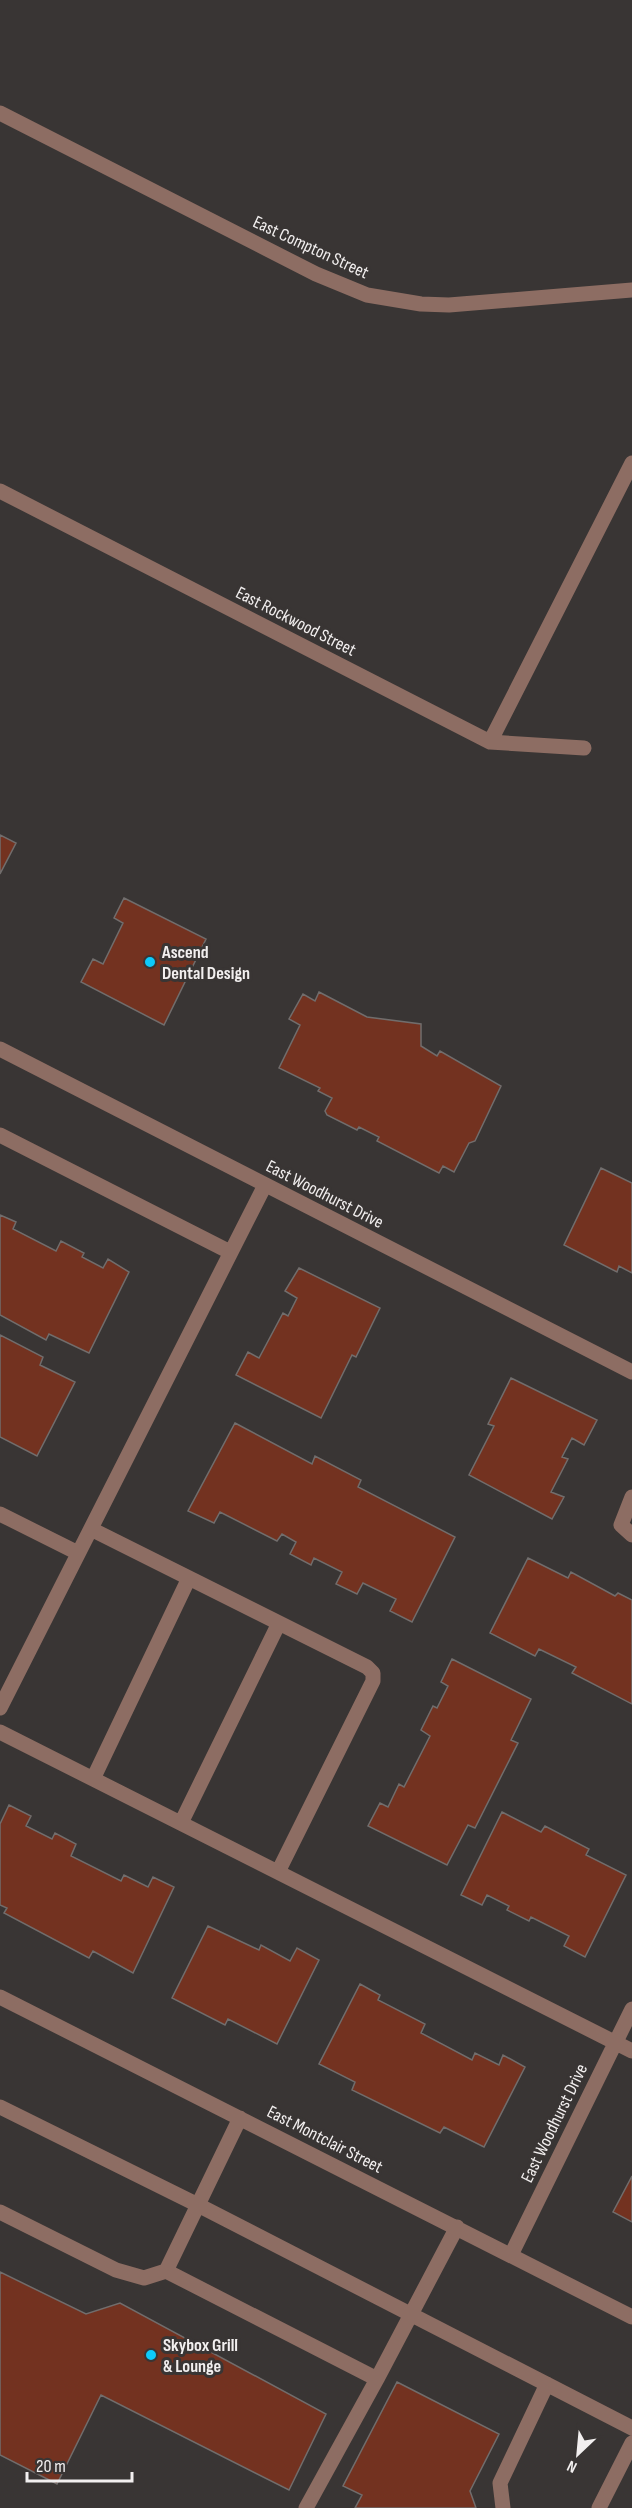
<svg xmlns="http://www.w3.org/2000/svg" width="632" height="2508" viewBox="0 0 632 2508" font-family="'Sofia Sans Condensed',sans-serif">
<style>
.building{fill:#733220;stroke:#716d6c;stroke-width:1.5}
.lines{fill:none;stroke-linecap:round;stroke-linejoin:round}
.minor{stroke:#8d6d63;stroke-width:15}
.poi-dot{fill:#0dcafa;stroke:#393534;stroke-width:2}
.labels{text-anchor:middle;stroke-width:6;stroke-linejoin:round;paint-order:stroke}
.street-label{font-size:18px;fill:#f2efef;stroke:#393534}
.poi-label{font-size:18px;font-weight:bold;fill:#f2efef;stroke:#393534;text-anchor:start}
</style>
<rect width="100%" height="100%" fill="#393534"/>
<path class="building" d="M0 835 16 843 0 874Z
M124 898 206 939 164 1025 81 982 93 959 103 964 123 923 114 918Z
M319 992 367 1017 421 1024V1046L437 1056 440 1051 501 1086 475 1141 469 1143 454 1172 443 1166 439 1173 377 1141 379 1137 359 1127 357 1130 327 1115 325 1111 332 1098 318 1091 320 1088 279 1068 300 1025 289 1019 303 994 315 1001Z
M601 1168 632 1183V1273L619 1266 617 1272 564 1245Z
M0 1215 16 1222 13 1229 56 1251 61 1241 84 1253 82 1257 103 1268 108 1259 129 1272 89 1353 49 1334 46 1340 0 1315Z
M299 1268 380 1308 356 1357 352 1355 321 1418 236 1375 248 1352 259 1358 283 1313 288 1316 297 1298 285 1291Z
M0 1335 43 1357 40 1365 75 1382 37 1456 0 1437Z
M511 1378 597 1420 584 1445 572 1438 562 1457 568 1459 551 1492 564 1497 552 1519 469 1475 494 1426 488 1424Z
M235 1423 312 1464 315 1456 361 1480 358 1487 455 1537 412 1622 390 1611 396 1599 363 1583 357 1594 336 1584 342 1572 314 1558 311 1565 290 1554 296 1542 282 1534 277 1541 220 1512 214 1523 188 1511Z
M528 1558 568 1578 571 1572 615 1596 618 1593 632 1600V1704L572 1673 576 1667 539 1649 535 1656 490 1633Z
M452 1659 531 1699 511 1740 518 1743 475 1828 468 1825 447 1865 368 1826 380 1803 388 1807 399 1784 404 1787 430 1736 421 1730 433 1706 437 1708 448 1686 441 1682Z
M9 1805 31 1816 26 1826 52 1839 55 1833 76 1844 71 1856 121 1881 124 1875 148 1887 153 1877 174 1887 133 1973 93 1951 89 1958 4 1913 7 1908 0 1905V1824Z
M502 1812 541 1832 545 1826 589 1849 586 1855 626 1875 585 1957 564 1946 569 1936 531 1917 529 1921 507 1910 509 1906 487 1895 482 1905 461 1895Z
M208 1926 259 1950 261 1945 290 1961 297 1948 319 1960 277 2044 228 2019 225 2025 172 1998Z
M360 1984 380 1995 378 2000 425 2024 421 2033 472 2060 475 2053 499 2065 503 2055 525 2067 484 2147 444 2127 440 2133 352 2090 355 2082 319 2064Z
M632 2176V2222L613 2212Z
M0 2272 86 2314 120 2303 326 2414 289 2490 101 2395 57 2484 0 2455Z
M397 2382 499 2434 470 2491 476 2508H355L362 2495 343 2486Z"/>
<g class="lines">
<path class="minor" d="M0 113 316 274 367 295 421 304 449 305 632 290
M0 491 490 742 584 748
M490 742 632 463
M0 1049 632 1372
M0 1135 230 1252
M632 1497 621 1525 632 1535
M0 1514 78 1553
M91 1529 367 1667 373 1673V1681L278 1872
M0 1708 265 1185
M0 1732 632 2051
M93 1779 189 1578
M181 1823 279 1623
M0 1997 632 2317
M0 2107 198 2205 632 2428
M0 2212 116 2270 144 2278 166 2271 377 2379 457 2227
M511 2255 632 2009
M166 2271 240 2118
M306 2508 377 2379
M503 2508 500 2483 547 2384
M599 2508 632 2443"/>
</g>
<g class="poi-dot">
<circle cx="150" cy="962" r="6"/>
<circle cx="151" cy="2355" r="6"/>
</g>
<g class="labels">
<g class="street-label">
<text transform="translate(311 247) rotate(25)" y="6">East Compton Street</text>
<text transform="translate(296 621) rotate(27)" y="6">East Rockwood Street</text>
<text transform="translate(325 1194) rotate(27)" y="6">East Woodhurst Drive</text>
<text transform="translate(554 2123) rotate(-64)" y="6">East Woodhurst Drive</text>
<text transform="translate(325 2139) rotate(27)" y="6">East Montclair Street</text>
</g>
<g class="poi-label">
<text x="162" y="958">Ascend<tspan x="162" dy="21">Dental Design</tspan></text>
<text x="163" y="2351">Skybox Grill<tspan x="163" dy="21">&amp; Lounge</tspan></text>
</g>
</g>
<g transform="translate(578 2454) rotate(206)" stroke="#393534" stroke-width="4.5" paint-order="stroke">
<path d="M0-4.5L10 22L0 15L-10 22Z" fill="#f2efef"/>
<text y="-9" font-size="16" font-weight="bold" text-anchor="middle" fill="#f2efef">N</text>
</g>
<path d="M27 2472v9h105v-9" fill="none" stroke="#f2efef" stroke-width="3"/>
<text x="36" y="2472" font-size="18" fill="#f2efef" stroke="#393534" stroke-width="4.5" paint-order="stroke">20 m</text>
</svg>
